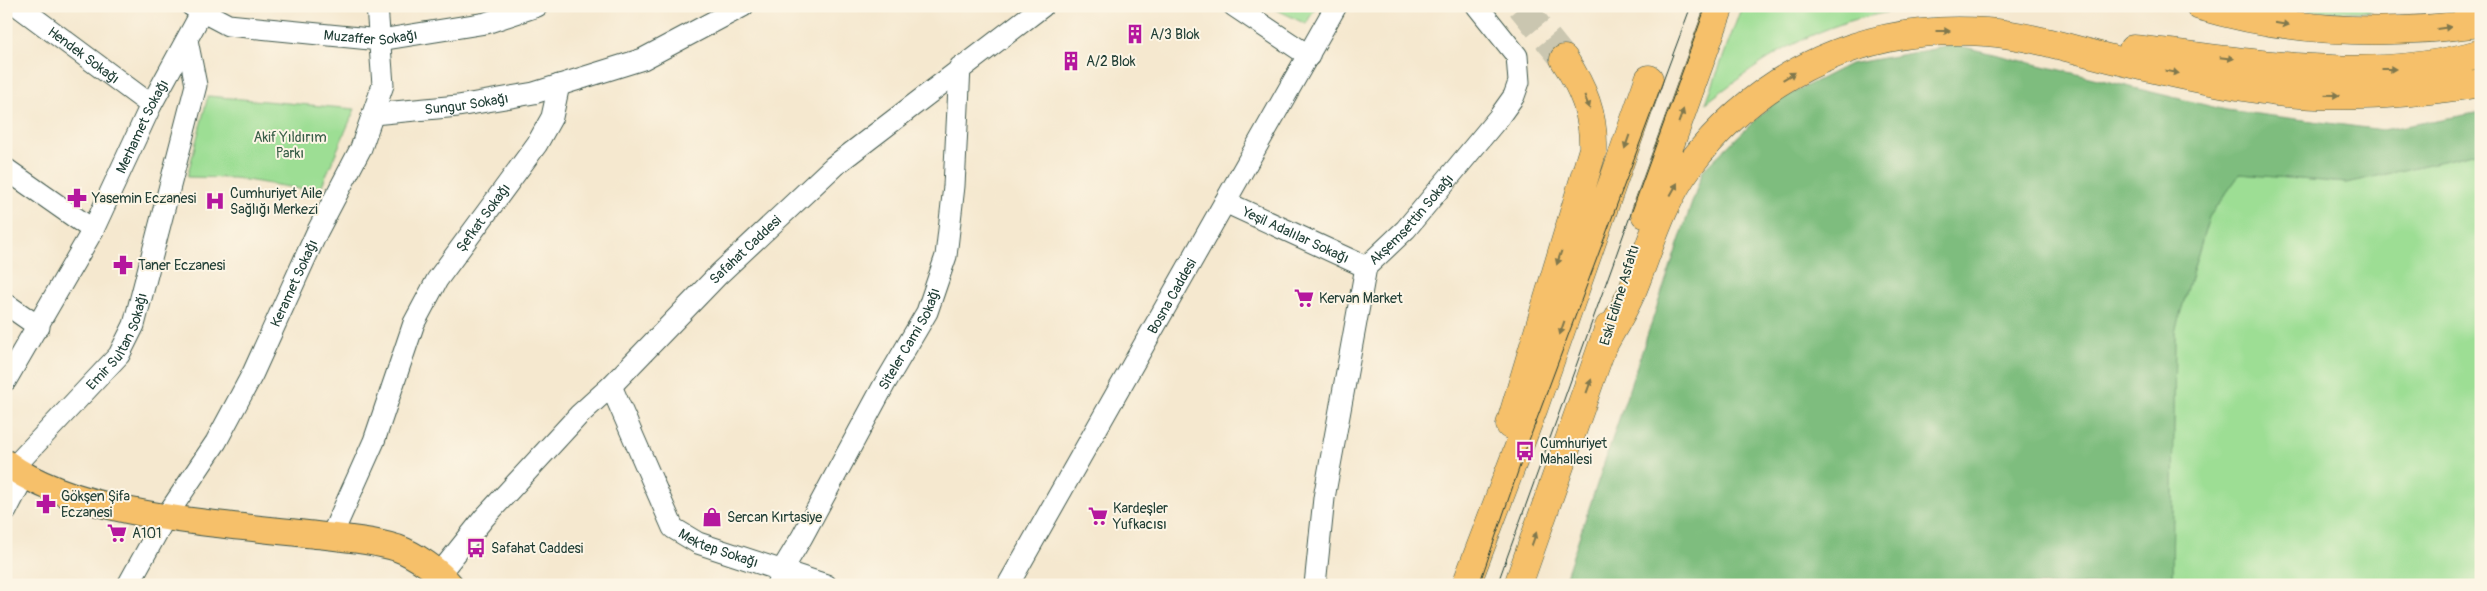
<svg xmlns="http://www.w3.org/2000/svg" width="2487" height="591" viewBox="0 0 2487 591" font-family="Pangolin,sans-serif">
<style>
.green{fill:#9dde94;stroke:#5e8e64}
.forest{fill:#7ebd7e;stroke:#4e7d59}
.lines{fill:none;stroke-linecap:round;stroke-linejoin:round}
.highway-tunnel{stroke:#cac6b0;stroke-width:28;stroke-dasharray:28 14;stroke-linecap:butt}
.minor-casing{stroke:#3f574b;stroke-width:23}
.major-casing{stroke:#3f574b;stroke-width:28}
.highway-casing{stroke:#3f574b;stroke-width:29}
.minor{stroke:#fff;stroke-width:21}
.major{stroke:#f6c06b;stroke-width:26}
.highway{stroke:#f6c06b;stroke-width:28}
.tram{stroke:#1f3d34;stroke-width:1}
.oneway{fill:#80784d}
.labels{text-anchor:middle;stroke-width:4;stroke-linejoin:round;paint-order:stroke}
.street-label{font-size:14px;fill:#1f3d34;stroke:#fcf5e5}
.poi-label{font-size:14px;fill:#1f3d34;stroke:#fcf5e5;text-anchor:start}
.park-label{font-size:14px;fill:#385d47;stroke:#fcf5e5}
</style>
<rect width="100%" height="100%" fill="#fcf5e5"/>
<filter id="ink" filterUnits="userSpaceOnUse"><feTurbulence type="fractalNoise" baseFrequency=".02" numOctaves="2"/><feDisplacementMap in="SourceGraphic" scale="10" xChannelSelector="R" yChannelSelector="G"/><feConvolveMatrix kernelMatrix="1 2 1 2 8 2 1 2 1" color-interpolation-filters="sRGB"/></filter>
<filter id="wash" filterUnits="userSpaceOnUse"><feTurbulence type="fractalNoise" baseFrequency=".0096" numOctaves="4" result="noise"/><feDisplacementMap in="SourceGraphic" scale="20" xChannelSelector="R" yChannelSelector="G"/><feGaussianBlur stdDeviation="1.12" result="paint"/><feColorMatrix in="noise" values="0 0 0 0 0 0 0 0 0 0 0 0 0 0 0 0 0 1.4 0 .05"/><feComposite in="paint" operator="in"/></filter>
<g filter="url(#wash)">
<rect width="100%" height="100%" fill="#f5e8cf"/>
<path class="green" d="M1269 6H1316L1306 24Z
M1742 6H1897L1905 8C1883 14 1859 17 1838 25 1788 42 1748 71 1706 103Z
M2288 6H2362L2372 12 2317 11Z
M208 96 355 109 319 192 234 178 187 177Z
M2481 152V585H2172L2175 331 2209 217 2240 174 2347 183Z"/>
<path class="forest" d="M1956 45 2226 110 2383 130 2481 112V152L2347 183 2240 174 2209 217 2175 331 2172 585H1563L1703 170 1773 103 1850 64Z"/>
</g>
<g filter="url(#ink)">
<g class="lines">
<path class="highway-tunnel" d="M1521 6 1564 59"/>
<defs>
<g id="minor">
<path id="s1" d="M18 6 151 105"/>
<path id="s2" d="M192 6 228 25 380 40 486 23 537 6"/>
<path d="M1234 6 1309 56"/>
<path id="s3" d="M373 114 458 106 534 93 643 59 743 6"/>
<path d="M6 169 93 230"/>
<path id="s4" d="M1225 202 1366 267"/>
<path d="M6 304 39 327"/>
<path id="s5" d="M6 380 93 230 151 105 205 6"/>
<path id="s6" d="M611 386 673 528 698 543 826 585"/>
<path id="s7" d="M13 468 119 355 134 325 196 85 187 40"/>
<path d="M6 511 24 476"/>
<path id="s8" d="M331 537 374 441 414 323 437 280 537 144 552 117 559 85"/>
<path id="s9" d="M440 573 484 518 579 415 611 386 719 274 834 166 1043 6"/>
<path id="s10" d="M128 585 165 518 216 442 253 373 317 232 361 148 383 85 377 6"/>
<path id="s11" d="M777 585 782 570 802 537 884 385 927 312 946 256 954 186 960 67"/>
<path id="s12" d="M1008 585 1336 6"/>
<path id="s13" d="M1315 585 1324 498 1366 267 1406 229 1499 117 1514 96 1519 82 1517 56 1477 6"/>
</g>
<path id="major" d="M6 463C76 516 221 524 307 534 334 537 372 540 397 548 414 554 439 571 450 585"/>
<path id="highway" d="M2200 6C2292 33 2387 36 2481 23
M2133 49C2246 60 2370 87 2481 53
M1645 214 1720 6
M1604 344C1614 326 1625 308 1633 289 1650 247 1662 202 1689 166 1761 71 1868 23 1986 32 2027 35 2068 48 2108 58 2164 72 2221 85 2277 92 2345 100 2414 94 2481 83
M1510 425 1593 149C1594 114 1583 88 1564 59
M1466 585 1534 407 1649 79
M1518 585 1609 327"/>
</defs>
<use href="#minor" class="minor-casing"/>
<use href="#major" class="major-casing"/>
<use href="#highway" class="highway-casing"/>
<use href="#minor" class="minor"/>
<use href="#major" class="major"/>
<use href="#highway" class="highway"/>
<path class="tram" d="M1479 585 1525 451 1691 6
M1497 585 1706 6"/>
</g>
<defs><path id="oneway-solid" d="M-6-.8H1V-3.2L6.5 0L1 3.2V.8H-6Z" transform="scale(1.25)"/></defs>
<g class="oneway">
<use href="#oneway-solid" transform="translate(2282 24) rotate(9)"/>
<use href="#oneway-solid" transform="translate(2444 28) rotate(-8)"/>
<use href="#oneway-solid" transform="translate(1943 31)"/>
<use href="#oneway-solid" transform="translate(2227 58) rotate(6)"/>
<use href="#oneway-solid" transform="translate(2389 69)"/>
<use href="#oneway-solid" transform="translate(2172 72) rotate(12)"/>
<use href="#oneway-solid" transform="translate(1789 76) rotate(-31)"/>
<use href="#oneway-solid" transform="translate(2332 95) rotate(2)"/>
<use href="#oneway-solid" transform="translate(1587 102) rotate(70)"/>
<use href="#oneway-solid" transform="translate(1681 116) rotate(-70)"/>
<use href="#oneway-solid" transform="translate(1627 142) rotate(109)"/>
<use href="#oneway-solid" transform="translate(1674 189) rotate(-61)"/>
<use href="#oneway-solid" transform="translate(1559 258) rotate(109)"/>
<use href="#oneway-solid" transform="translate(1562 328) rotate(109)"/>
<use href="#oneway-solid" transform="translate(1589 386) rotate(-70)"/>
<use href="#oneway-solid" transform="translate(1534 539) rotate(-70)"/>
</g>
</g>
<defs>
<symbol id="building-bare" viewBox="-9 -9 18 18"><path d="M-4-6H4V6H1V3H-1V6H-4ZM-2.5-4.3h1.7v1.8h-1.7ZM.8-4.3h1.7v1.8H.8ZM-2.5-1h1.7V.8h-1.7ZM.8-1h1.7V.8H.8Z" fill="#b5179e" stroke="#fcf5e5" stroke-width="2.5" paint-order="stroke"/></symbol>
<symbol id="pharmacy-bare" viewBox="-9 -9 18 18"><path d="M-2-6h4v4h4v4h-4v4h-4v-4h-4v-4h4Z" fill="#b5179e" stroke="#fcf5e5" stroke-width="2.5" paint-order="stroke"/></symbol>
<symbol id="hospital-bare" viewBox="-9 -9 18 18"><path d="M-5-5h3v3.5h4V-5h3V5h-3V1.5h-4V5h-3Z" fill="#b5179e" stroke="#fcf5e5" stroke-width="2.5" paint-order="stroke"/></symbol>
<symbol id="supermarket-bare" viewBox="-9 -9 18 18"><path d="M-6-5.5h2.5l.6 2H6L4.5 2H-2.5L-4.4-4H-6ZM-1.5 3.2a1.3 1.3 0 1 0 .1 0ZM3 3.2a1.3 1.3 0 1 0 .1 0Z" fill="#b5179e" stroke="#fcf5e5" stroke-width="2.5" paint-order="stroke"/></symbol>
<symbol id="bus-bare" viewBox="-9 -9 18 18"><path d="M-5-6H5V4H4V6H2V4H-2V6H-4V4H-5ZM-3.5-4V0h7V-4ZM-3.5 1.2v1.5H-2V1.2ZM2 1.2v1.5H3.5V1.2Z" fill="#b5179e" stroke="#fcf5e5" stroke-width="2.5" paint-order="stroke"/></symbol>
<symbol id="shop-bare" viewBox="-9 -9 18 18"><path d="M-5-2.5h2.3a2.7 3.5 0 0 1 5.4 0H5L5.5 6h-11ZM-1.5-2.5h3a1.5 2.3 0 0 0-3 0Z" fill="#b5179e" stroke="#fcf5e5" stroke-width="2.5" paint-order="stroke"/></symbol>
</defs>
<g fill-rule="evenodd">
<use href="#building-bare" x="1121" y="20" width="28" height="28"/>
<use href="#building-bare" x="1057" y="47" width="28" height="28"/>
<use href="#pharmacy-bare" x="63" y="184" width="28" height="28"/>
<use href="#hospital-bare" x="201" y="187" width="28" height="28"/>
<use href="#pharmacy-bare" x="109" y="251" width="28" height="28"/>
<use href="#supermarket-bare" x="1290" y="284" width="28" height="28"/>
<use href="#bus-bare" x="1511" y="437" width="28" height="28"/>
<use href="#pharmacy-bare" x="32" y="490" width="28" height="28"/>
<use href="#supermarket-bare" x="1084" y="502" width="28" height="28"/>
<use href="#shop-bare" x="698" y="503" width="28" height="28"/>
<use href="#supermarket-bare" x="103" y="519" width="28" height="28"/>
<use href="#bus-bare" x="462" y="534" width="28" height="28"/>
</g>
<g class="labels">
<g class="street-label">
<text dy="5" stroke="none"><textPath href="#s2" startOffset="184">Muzaffer Sokağı</textPath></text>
<text dy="5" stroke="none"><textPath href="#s1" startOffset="82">Hendek Sokağı</textPath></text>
<text dy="5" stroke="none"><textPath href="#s3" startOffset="94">Sungur Sokağı</textPath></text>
<text dy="5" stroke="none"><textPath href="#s5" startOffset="288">Merhamet Sokağı</textPath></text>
<text dy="5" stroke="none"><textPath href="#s8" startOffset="356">Şefkat Sokağı</textPath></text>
<text dy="5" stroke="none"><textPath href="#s13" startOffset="388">Akşemsettin Sokağı</textPath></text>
<text dy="5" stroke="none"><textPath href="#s4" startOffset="78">Yeşil Adalılar Sokağı</textPath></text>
<text dy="5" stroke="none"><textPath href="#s9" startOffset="445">Safahat Caddesi</textPath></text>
<text dy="5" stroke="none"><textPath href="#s10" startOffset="345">Keramet Sokağı</textPath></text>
<text dy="5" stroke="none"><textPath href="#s12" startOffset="332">Bosna Caddesi</textPath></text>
<text transform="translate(1619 295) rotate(-73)" y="5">Eski Edirne Asfaltı</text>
<text dy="5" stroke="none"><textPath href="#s11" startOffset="280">Siteler Cami Sokağı</textPath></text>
<text dy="5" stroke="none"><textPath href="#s7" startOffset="166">Emir Sultan Sokağı</textPath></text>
<text dy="5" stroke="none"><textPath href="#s6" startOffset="205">Mektep Sokağı</textPath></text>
</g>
<g class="poi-label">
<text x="1150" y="39">A/3 Blok</text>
<text x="1086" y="66">A/2 Blok</text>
<text x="230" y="198">Cumhuriyet Aile<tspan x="230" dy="16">Sağlığı Merkezi</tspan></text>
<text x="92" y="203">Yasemin Eczanesi</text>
<text x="138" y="270">Taner Eczanesi</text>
<text x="1319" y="303">Kervan Market</text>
<text x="1540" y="448">Cumhuriyet<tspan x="1540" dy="16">Mahallesi</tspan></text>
<text x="61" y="501">Gökşen Şifa<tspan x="61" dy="16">Eczanesi</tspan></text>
<text x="1113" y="513">Kardeşler<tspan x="1113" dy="16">Yufkacısı</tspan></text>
<text x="727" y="522">Sercan Kırtasiye</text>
<text x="132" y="538">A101</text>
<text x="491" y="553">Safahat Caddesi</text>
</g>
<g class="park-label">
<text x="290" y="142">Akif Yıldırım<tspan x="290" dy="16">Parkı</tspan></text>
</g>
</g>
<rect width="2487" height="591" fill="none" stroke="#fcf5e5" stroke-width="25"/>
</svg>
